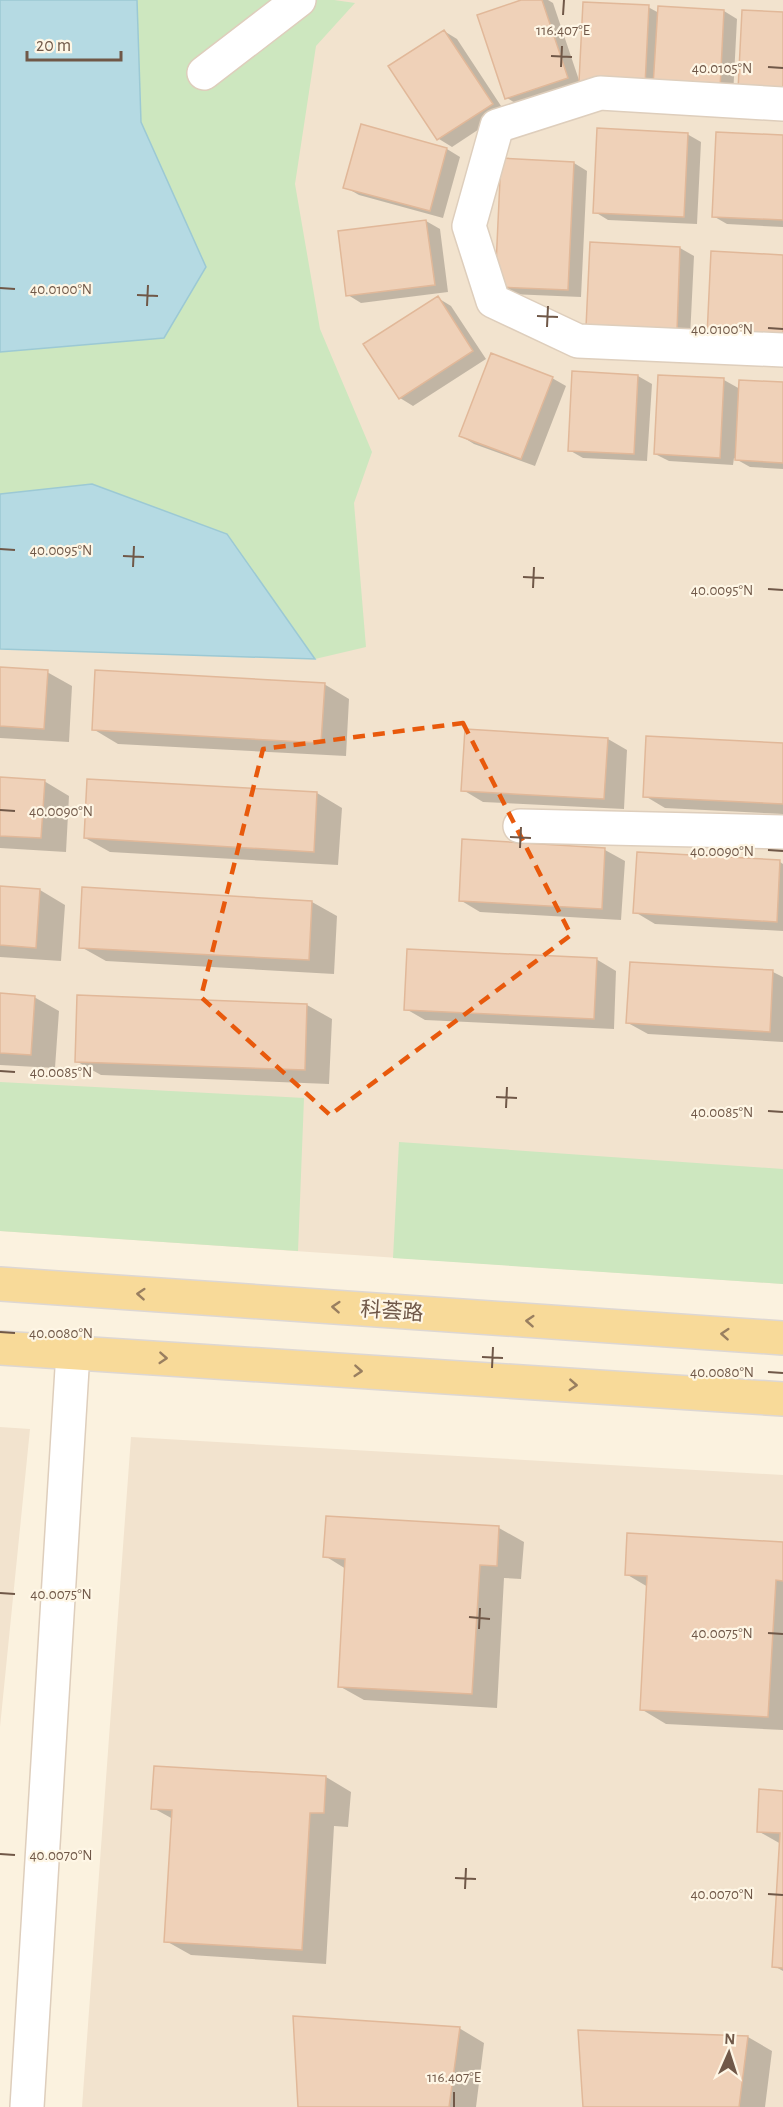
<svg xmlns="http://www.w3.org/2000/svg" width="783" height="2107" viewBox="0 0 783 2107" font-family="'Alegreya Sans','Noto Sans SC',sans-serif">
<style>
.residential{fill:#f2e3ce}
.green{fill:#cde7bf}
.water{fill:#b5dae3;stroke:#9cc9d4;stroke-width:1.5}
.shadow{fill:#0003}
.building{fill:#efd1b8;stroke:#e1b899;stroke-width:1.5}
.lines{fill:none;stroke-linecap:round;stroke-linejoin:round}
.minor-casing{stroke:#decebc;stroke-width:36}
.major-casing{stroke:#ddd7d3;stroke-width:36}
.minor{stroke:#fff;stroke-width:33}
.major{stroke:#f8da99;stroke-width:33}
.oneway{stroke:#997f60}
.marked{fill:none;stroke:#e8590c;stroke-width:4.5;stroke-dasharray:12 8;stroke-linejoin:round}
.ticks{fill:none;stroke:#705848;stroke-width:2}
.labels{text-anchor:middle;stroke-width:4.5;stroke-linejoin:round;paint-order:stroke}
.street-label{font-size:21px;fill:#705848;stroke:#fef6e5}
.ticks-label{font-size:15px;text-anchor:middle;fill:#705848;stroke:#fef6e5;stroke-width:4.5;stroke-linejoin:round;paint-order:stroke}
</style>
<rect width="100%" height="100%" fill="#fbf2df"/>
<path class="residential" d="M0 0H783V1284L0 1231Z
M0 1427 30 1429 0 1727Z
M131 1437 783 1475V2107H82Z"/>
<path class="green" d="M137 0H334L355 3 316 46 295 184 320 329 372 452 354 503 366 647 315 659 226 534 92 484 0 494V352L164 338 206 267 141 122Z
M0 1082 304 1098 298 1251 0 1231Z
M399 1142 783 1169V1284L393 1258Z"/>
<path class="water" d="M0 0H137L141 122 206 267 164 338 0 352Z
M92 484 227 534 315 659 0 649V494Z"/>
<path class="shadow" d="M526 0H548L553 3 581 86 520 106 507 98Z
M648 7 659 13 724 11 737 19 733 96 580 81Z
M444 31 457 39 505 112 452 147 439 139 390 66Z
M687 134 701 142 697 224 608 220 595 212Z
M783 137V227L727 224 713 216Z
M447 149 460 157 443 218 359 195 345 187Z
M574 163 587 171 581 297 510 294 497 286Z
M426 221 440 229 448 292 361 303 348 295 339 232Z
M680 248 694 256 690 338 601 334Z
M438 298 451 306 486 359 413 406 400 398Z
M638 376 652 384 647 461 583 458 569 450Z
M552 378 566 386 535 466 474 444 461 436Z
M724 380 740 389 783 384V469L750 467 734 458 733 465 669 461 655 454Z
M0 669 47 672 72 686 69 742 0 738Z
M324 684 349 699 346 756 118 744 93 729Z
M608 739 627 750 624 809 483 802 463 790Z
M783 745V814L665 808 645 796Z
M0 779 44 781 69 796 66 852 0 848Z
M317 793 342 808 338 865 110 852 85 838Z
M464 841 605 850 625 861 621 920 480 912 460 900Z
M780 862 783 864V931L655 924 635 912Z
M0 888 40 890 65 905 61 961 0 957Z
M312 902 337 916 334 974 106 961 81 947Z
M596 959 616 971 614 1029 425 1020 406 1009Z
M773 972 783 977V1042L648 1034 628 1023Z
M0 995 34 997 59 1011 55 1068 0 1065Z
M307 1005 332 1019 329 1084 101 1075 76 1061Z
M499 1528 524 1542 521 1579 504 1578 497 1708 364 1700 339 1686 346 1569 325 1556Z
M783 1544V1730L666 1724 641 1709 648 1587 626 1574Z
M326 1777 351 1792 348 1827 334 1826 326 1964 191 1955 166 1941 173 1819 153 1808Z
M783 1792V1971L774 1966 781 1844 758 1831Z
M459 2028 484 2043 476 2107H300Z
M748 2037 772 2051 765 2107H585Z"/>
<path class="building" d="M521 0H542L568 78 505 99 477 15Z
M583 2 649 5 645 85 579 82Z
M658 6 724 10 720 89 653 86Z
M742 10 783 12V92L738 90Z
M444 30 493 104 437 140 388 66Z
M361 124 447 148 430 211 343 188Z
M597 128 688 133 684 217 593 213Z
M716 132 783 135V220L712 217Z
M501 158 574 162 568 290 495 287Z
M426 220 435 285 346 296 338 231Z
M590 242 680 247 677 331 586 327Z
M711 251 783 255V340L707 336Z
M438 296 473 351 399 399 363 344Z
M491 353 553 377 521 459 459 436Z
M572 371 638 375 634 454 568 451Z
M658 375 724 378 720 458 654 454Z
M739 380 783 382V463L735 460Z
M0 667 48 670 44 729 0 726Z
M95 670 325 683 321 743 92 730Z
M465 729 608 738 604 799 461 791Z
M646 736 783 743V804L643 797Z
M0 777 45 780 41 838 0 836Z
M87 779 317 792 314 852 84 838Z
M462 839 605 848 602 909 459 901Z
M637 852 780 860 777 922 633 913Z
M0 886 40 889 36 948 0 945Z
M82 887 312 901 309 960 79 948Z
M407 949 597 958 594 1019 404 1010Z
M630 962 773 970 770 1032 626 1023Z
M0 993 35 996 31 1055 0 1053Z
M77 995 307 1004 305 1070 75 1062Z
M326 1516 499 1526 497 1566 480 1565 472 1694 338 1687 345 1559 323 1557Z
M627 1533 783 1542V1581L776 1580 768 1717 640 1710 647 1576 625 1575Z
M154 1766 326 1776 324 1813H310L302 1950 164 1942 172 1810 151 1809Z
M759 1789 783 1791V1968L772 1967 780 1833 757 1832Z
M293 2016 460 2027 449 2107H298Z
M578 2030 748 2036 739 2107H583Z"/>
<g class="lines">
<defs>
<path id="minor" d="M204 73 299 0
M783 104 600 93 497 126 469 226 493 301 578 341 783 350
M520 826 783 832
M27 2107 73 1352"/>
<path id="major" d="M0 1284 783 1338
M0 1348 783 1399"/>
</defs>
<use href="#minor" class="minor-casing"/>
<use href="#major" class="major-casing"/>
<use href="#minor" class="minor"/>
<use href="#major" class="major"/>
</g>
<defs><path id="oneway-chevron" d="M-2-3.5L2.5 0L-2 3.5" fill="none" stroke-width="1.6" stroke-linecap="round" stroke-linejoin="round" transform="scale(1.5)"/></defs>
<g class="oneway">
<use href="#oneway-chevron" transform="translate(141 1294) rotate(-176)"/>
<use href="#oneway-chevron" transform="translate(336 1307) rotate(-176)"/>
<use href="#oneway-chevron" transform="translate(530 1321) rotate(-176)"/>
<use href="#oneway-chevron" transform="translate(725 1334) rotate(-176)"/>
<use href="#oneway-chevron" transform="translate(163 1358) rotate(4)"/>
<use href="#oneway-chevron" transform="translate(358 1371) rotate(4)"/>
<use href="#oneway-chevron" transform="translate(573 1385) rotate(4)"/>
</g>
<path class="marked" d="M463 723 571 935 330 1115 201 997 263 749Z"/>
<path class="ticks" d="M563 15 564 0M551 56 572 57M561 67 562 46M768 67 783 68M0 288 15 289M137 295 158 296M147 306 148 285M537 316 558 317M547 327 548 306M768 328 783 329M0 549 15 550M123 556 144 557M133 567 134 546M523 577 544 578M533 588 534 567M768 589 783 590M0 810 15 811M510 837 531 838M520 848 521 827M768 850 783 851M0 1071 15 1072M496 1097 517 1098M506 1108 507 1087M768 1111 783 1112M0 1332 15 1333M482 1357 503 1358M492 1368 493 1347M768 1372 783 1373M0 1593 15 1594M469 1617 490 1619M479 1629 480 1608M768 1633 783 1634M0 1854 15 1855M455 1878 476 1879M465 1889 466 1868M768 1894 783 1895M454 2107V2092"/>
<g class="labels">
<g class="street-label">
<text transform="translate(392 1311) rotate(4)" y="7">科荟路</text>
</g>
</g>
<g class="ticks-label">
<text x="563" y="35">116.407°E</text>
<text x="722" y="73">40.0105°N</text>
<text x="61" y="294">40.0100°N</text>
<text x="722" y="334">40.0100°N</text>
<text x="61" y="555">40.0095°N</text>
<text x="722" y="595">40.0095°N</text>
<text x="61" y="816">40.0090°N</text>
<text x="722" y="856">40.0090°N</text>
<text x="61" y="1077">40.0085°N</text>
<text x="722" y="1117">40.0085°N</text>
<text x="61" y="1338">40.0080°N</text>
<text x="722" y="1377">40.0080°N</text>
<text x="61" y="1599">40.0075°N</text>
<text x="722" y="1638">40.0075°N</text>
<text x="61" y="1860">40.0070°N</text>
<text x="722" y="1899">40.0070°N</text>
<text x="454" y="2082">116.407°E</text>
</g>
<g transform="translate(729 2053) rotate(3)" stroke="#fef6e5" stroke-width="4.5" paint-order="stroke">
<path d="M0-4.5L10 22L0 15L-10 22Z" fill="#705848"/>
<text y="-9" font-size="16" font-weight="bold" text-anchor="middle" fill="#705848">N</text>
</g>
<path d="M27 51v9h94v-9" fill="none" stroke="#705848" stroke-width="3"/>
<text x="36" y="51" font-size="18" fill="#705848" stroke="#fef6e5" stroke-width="4.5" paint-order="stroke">20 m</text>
</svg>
